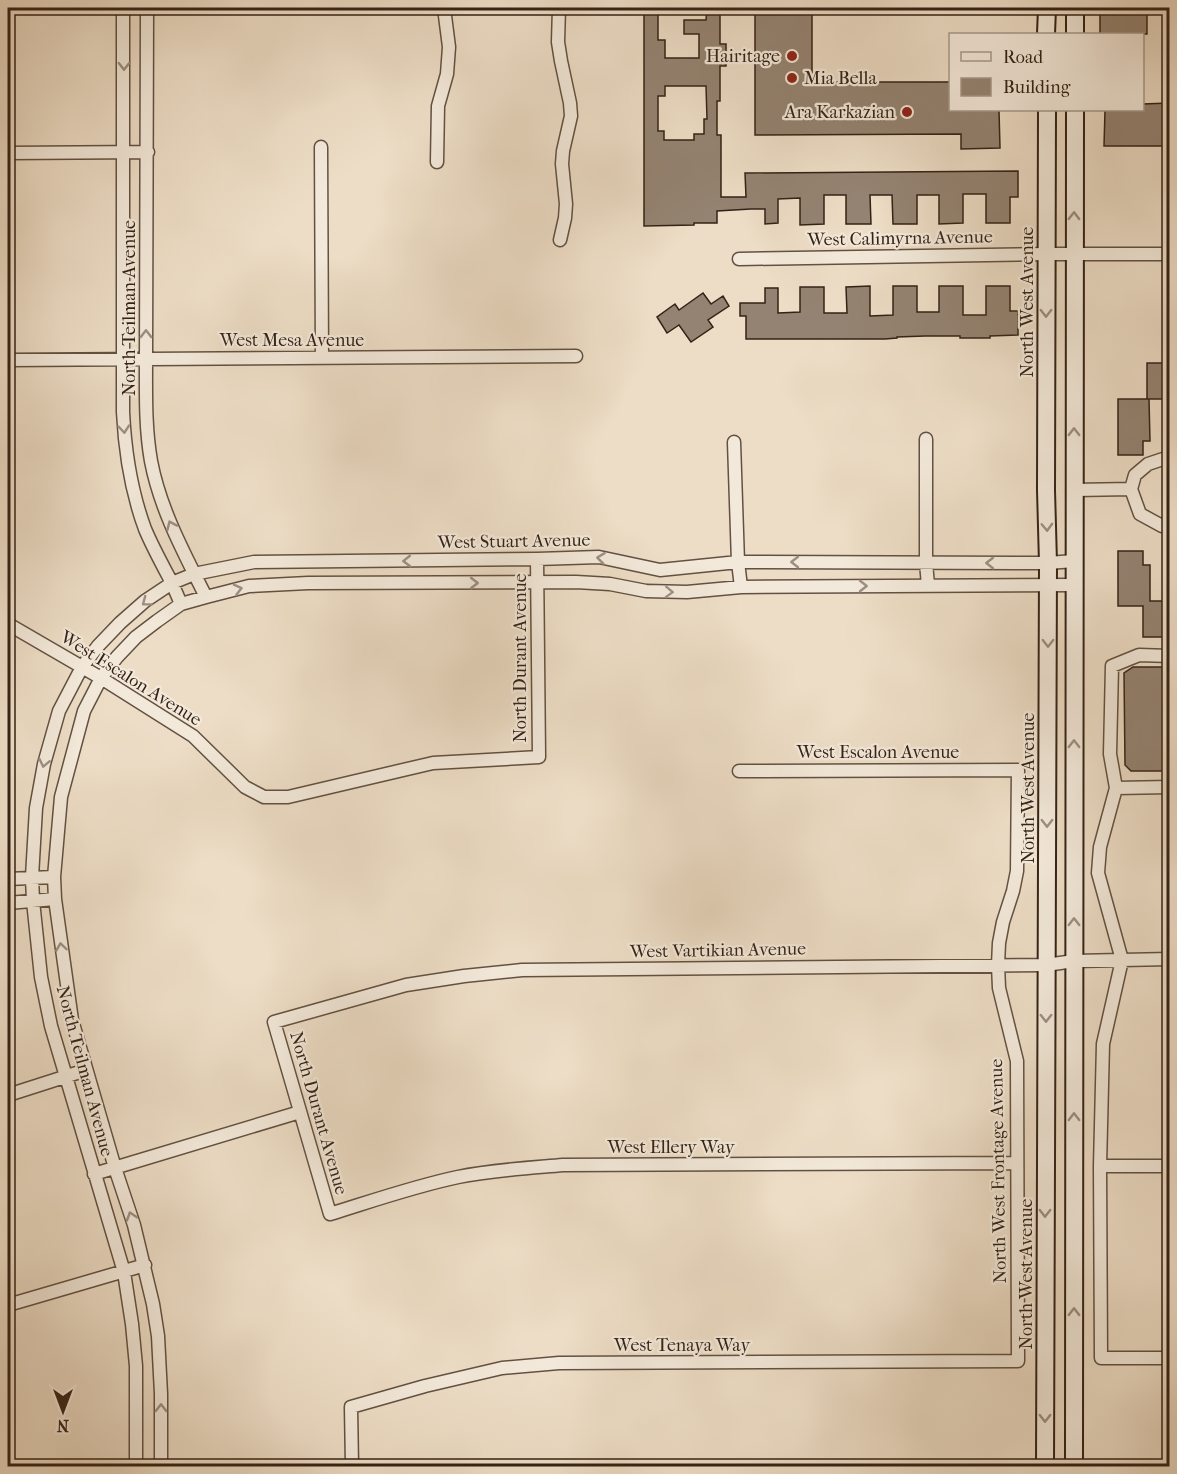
<svg xmlns="http://www.w3.org/2000/svg" width="1177" height="1474" viewBox="0 0 1177 1474" font-family="'IM FELL French Canon',serif">
<style>
.building{fill:#948372;stroke:#342216;stroke-width:1.5;fill-rule:evenodd}
.lines{fill:none;stroke-linecap:round;stroke-linejoin:round}
.street-casing{stroke:#625142;stroke-width:15}
.secondary-casing{stroke:#342216;stroke-width:20}
.street{stroke:#f3e9da;stroke-width:12}
.secondary{stroke:#f3e9da;stroke-width:16}
.oneway{stroke:#9d8f82}
.poi-dot{fill:#8f2418;stroke:#f3e9da;stroke-width:2}
.labels{text-anchor:middle;stroke-width:4.5;stroke-linejoin:round;paint-order:stroke}
.poi-label{font-size:18px;fill:#342216;stroke:#f3e9da;text-anchor:end}
.street-label{font-size:18px;fill:#342216;stroke:#f3e9da}
</style>
<rect width="100%" height="100%" fill="#edddc6"/>
<filter id="stains"><feTurbulence type="fractalNoise" baseFrequency=".00333" numOctaves="4"/><feColorMatrix values="0 0 0 0 .2 0 0 0 0 .09 0 0 0 0 .02 0 0 0 .5 -.17"/></filter>
<radialGradient id="worn" r=".72"><stop offset=".6" stop-color="#630" stop-opacity="0"/><stop offset="1" stop-color="#630" stop-opacity=".3"/></radialGradient>
<path class="building" d="M644 8H658V40H665V58H699V34H684V20H706L707 8H720V44H726V66H720V101H717V135H721V197H746L745 173 1018 171V197H1010V223H986V194H963V223L939 224V195H917V224H893L892 195H870L871 224H846V195H824V224L800 225V198L778 199V223L765 224V209H751L717 211V223H694V225L644 226ZM665 86H706L707 119H704V134H694V140H664V131H658V96H665Z
M1100 8H1147V34H1100Z
M812 10V82H951V110H999L1000 148 961 149V134L755 135V11Z
M1170 103V146H1104L1105 110H1143V104Z
M870 286V316L893 315V286H917V312H939V286H963V315H986V286H1010V311H1018V335L990 336V338H960V336H925L897 337V338L885 339H746V316H740V303H765V288H778V313L800 312V287H824V313H847L846 287Z
M703 293 711 304 723 296 729 306 708 320 713 327 691 342 679 325 667 333 657 317 675 304 679 310Z
M1147 363H1170V399H1147Z
M1118 399H1149L1150 441H1143V455H1118Z
M1118 551H1143V565H1150V601H1170V620H1166V637H1143V606H1118Z
M1133 667H1170V771H1131L1125 765 1124 673Z"/>
<g class="lines">
<defs>
<path id="street" d="M123 8V412C125 452 131 491 145 529 153 548 163 566 172 583L145 601 120 623 98 646 82 667 59 711 44 764 36 808 32 877 33 901 41 977 51 1026 124 1272 132 1324 136 1366V1466
M147 8 146 359C146 393 145 427 151 461 160 509 184 553 206 597
M559 8 558 42 561 61 570 103 571 116 563 151 562 164 566 204 565 218 560 240
M321 147 322 358
M8 153 148 152
M437 162 438 106 447 74 449 47 444 8
M739 259 1046 254H1170
M8 360 576 356
M926 439V563L928 585
M734 442 738 562 741 587
M1170 459 1166 458 1148 464 1135 475 1131 489 1140 514 1162 526 1170 524
M1075 490 1131 489
M181 604 172 583 194 574 254 562 537 559 599 557 660 570 738 562 1048 563 1074 561
M8 624 101 678 193 736 245 787 264 797H288L433 763 539 757 537 559
M1170 656 1139 655 1112 666 1110 754 1116 788 1100 847 1098 873 1122 960 1103 1044 1100 1166 1101 1358H1170
M1116 788 1170 787
M8 879 54 877
M8 903 55 899
M8 1095 86 1070
M1017 1163 563 1165C528 1168 492 1170 458 1177 415 1186 372 1201 330 1214L274 1022 406 985 464 976 522 970 1046 965 1074 961 1170 959
M1100 1166H1170
M94 1174 300 1112
M8 1305 145 1265
M161 1466V1394L158 1336 153 1304 134 1225 115 1168 72 1020 55 899 54 877 61 797 84 711 101 678 117 657 136 637 157 621 181 604 206 597 249 586 308 583 576 582 610 584 646 591 687 592 741 587 1074 585
M352 1466 351 1407 425 1386 502 1368 559 1363 1018 1361 1017 1061 999 988 998 965 999 943 1003 922 1013 891 1017 871 1018 770 739 771"/>
<path id="secondary" d="M1046 34 1047 8
M1075 34V8
M1045 1466 1048 563 1046 490 1047 110
M1074 1466 1075 110"/>
</defs>
<use href="#street" class="street-casing"/>
<use href="#secondary" class="secondary-casing"/>
<use href="#street" class="street"/>
<use href="#secondary" class="secondary"/>
</g>
<defs><path id="oneway-chevron" d="M-2-3.5L2.5 0L-2 3.5" fill="none" stroke-width="1.6" stroke-linecap="round" stroke-linejoin="round" transform="scale(1.5)"/></defs>
<g class="oneway">
<use href="#oneway-chevron" transform="translate(124 66) rotate(90)"/>
<use href="#oneway-chevron" transform="translate(1074 216) rotate(-89)"/>
<use href="#oneway-chevron" transform="translate(1046 313) rotate(90)"/>
<use href="#oneway-chevron" transform="translate(146 334) rotate(-90)"/>
<use href="#oneway-chevron" transform="translate(124 429) rotate(85)"/>
<use href="#oneway-chevron" transform="translate(1074 432) rotate(-90)"/>
<use href="#oneway-chevron" transform="translate(171 525) rotate(-114)"/>
<use href="#oneway-chevron" transform="translate(1047 527) rotate(88)"/>
<use href="#oneway-chevron" transform="translate(601 558) rotate(-173)"/>
<use href="#oneway-chevron" transform="translate(407 561) rotate(179)"/>
<use href="#oneway-chevron" transform="translate(795 562) rotate(-180)"/>
<use href="#oneway-chevron" transform="translate(990 563) rotate(180)"/>
<use href="#oneway-chevron" transform="translate(474 583)"/>
<use href="#oneway-chevron" transform="translate(863 586)"/>
<use href="#oneway-chevron" transform="translate(238 589) rotate(-14)"/>
<use href="#oneway-chevron" transform="translate(669 592) rotate(2)"/>
<use href="#oneway-chevron" transform="translate(146 602) rotate(143)"/>
<use href="#oneway-chevron" transform="translate(1048 643) rotate(90)"/>
<use href="#oneway-chevron" transform="translate(1074 744) rotate(-90)"/>
<use href="#oneway-chevron" transform="translate(44 763) rotate(102)"/>
<use href="#oneway-chevron" transform="translate(1047 823) rotate(90)"/>
<use href="#oneway-chevron" transform="translate(1074 922) rotate(-90)"/>
<use href="#oneway-chevron" transform="translate(61 947) rotate(-98)"/>
<use href="#oneway-chevron" transform="translate(1046 1018) rotate(90)"/>
<use href="#oneway-chevron" transform="translate(1074 1117) rotate(-90)"/>
<use href="#oneway-chevron" transform="translate(1045 1213) rotate(90)"/>
<use href="#oneway-chevron" transform="translate(131 1216) rotate(-108)"/>
<use href="#oneway-chevron" transform="translate(1074 1312) rotate(-90)"/>
<use href="#oneway-chevron" transform="translate(161 1408) rotate(-90)"/>
<use href="#oneway-chevron" transform="translate(1045 1418) rotate(90)"/>
</g>
<g class="poi-dot">
<circle cx="792" cy="56" r="6"/>
<circle cx="792" cy="78" r="6"/>
<circle cx="907" cy="112" r="6"/>
</g>
<g class="labels">
<g class="poi-label">
<text x="780" y="62">Hairitage</text>
<text x="804" y="84" text-anchor="start">Mia Bella</text>
<text x="895" y="118">Ara Karkazian</text>
</g>
<g class="street-label">
<text transform="translate(900 238) rotate(-1)" y="6">West Calimyrna Avenue</text>
<text transform="translate(1027 302) rotate(-90)" y="6">North West Avenue</text>
<text transform="translate(129 308) rotate(-90)" y="6">North Teilman Avenue</text>
<text x="292" y="346">West Mesa Avenue</text>
<text transform="translate(514 541) rotate(-1)" y="6">West Stuart Avenue</text>
<text transform="translate(520 658) rotate(-90)" y="6">North Durant Avenue</text>
<text transform="translate(131 678) rotate(32)" y="6">West Escalon Avenue</text>
<text x="878" y="758">West Escalon Avenue</text>
<text transform="translate(1028 788) rotate(-90)" y="6">North West Avenue</text>
<text transform="translate(718 950) rotate(-1)" y="6">West Vartikian Avenue</text>
<text transform="translate(85 1071) rotate(75)" y="6">North Teilman Avenue</text>
<text transform="translate(319 1113) rotate(74)" y="6">North Durant Avenue</text>
<text x="671" y="1153">West Ellery Way</text>
<text transform="translate(998 1171) rotate(-91)" y="6">North West Frontage Avenue</text>
<text transform="translate(1026 1274) rotate(-90)" y="6">North West Avenue</text>
<text x="682" y="1351">West Tenaya Way</text>
</g>
</g>
<rect width="1177" height="1474" fill="none" stroke="#edddc6" stroke-width="30"/>
<rect x="9" y="9" width="1159" height="1456" fill="none" stroke="#342216" stroke-width="3"/>
<rect x="15" y="15" width="1147" height="1444" fill="none" stroke="#342216" stroke-width="1.5"/>
<rect x="949" y="33" width="195" height="78" fill="#f3e9da" stroke="#a7998c" stroke-width="1.5"/>
<rect x="961" y="52" width="30" height="9" fill="#f3e9da" stroke="#a7998c" stroke-width="1.5"/>
<text x="1003" y="63" font-size="18" fill="#342216">Road</text>
<rect x="961" y="78" width="30" height="18" fill="#948372" stroke="#a7998c" stroke-width="1.5"/>
<text x="1003" y="93" font-size="18" fill="#342216">Building</text>
<g transform="translate(63 1411) rotate(180)" stroke="#f3e9da" stroke-width="4.5" paint-order="stroke">
<path d="M0-4.5L10 22L0 15L-10 22Z" fill="#342216"/>
<text y="-9" font-size="16" font-weight="bold" text-anchor="middle" fill="#342216">N</text>
</g>
<rect width="100%" height="100%" filter="url(#stains)"/>
<rect width="100%" height="100%" fill="url(#worn)"/>
</svg>
